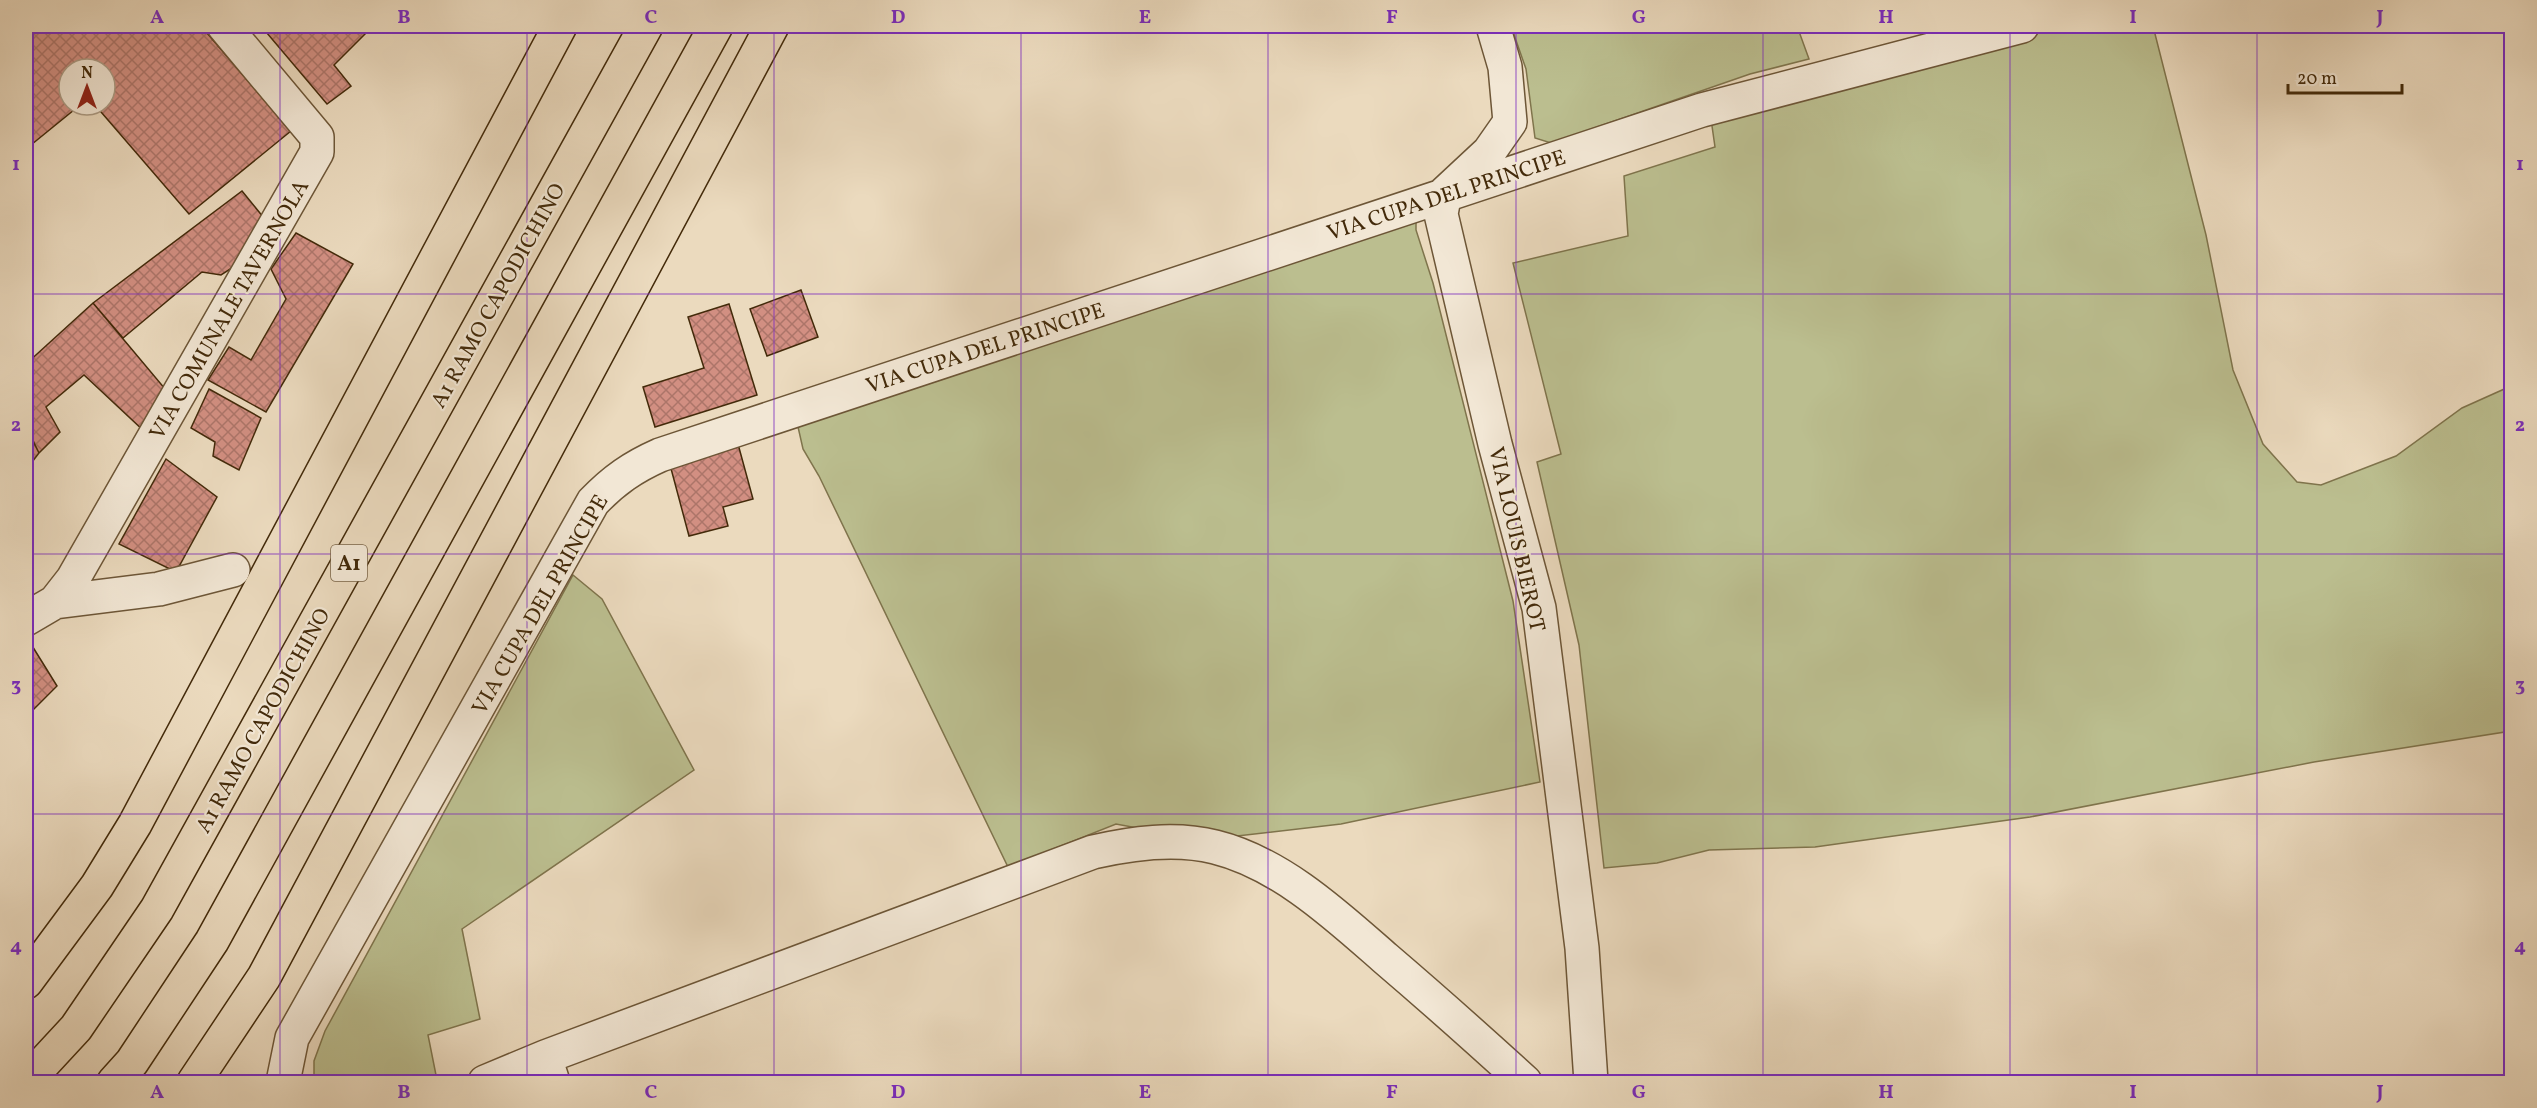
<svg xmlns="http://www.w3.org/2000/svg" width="2537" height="1108" viewBox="0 0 2537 1108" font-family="Vollkorn,serif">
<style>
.grass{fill:#bbbe8f;stroke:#7f744c;stroke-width:1.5}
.building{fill:url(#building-cross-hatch);stroke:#432a0a;stroke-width:1.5}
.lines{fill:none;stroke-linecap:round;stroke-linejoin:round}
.minor-casing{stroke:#6d5637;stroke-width:36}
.highway-casing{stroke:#432a0a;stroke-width:36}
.minor{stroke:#f2e7d5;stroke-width:33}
.highway{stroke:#ebdabe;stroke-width:33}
.grid{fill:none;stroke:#7b2cbf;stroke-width:1.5;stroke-opacity:0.55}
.labels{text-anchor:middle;stroke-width:4.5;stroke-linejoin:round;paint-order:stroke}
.shield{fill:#f2e7d5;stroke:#786347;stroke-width:1.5}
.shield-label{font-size:21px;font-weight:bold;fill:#432a0a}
.street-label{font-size:22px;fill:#432a0a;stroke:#f2e7d5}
.neatline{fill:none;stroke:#7b2cbf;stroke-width:2}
.grid-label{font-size:20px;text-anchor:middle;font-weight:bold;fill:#7b2cbf}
</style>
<defs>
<pattern id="building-cross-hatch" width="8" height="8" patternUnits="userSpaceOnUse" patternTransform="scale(1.5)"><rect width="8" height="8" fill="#d28f82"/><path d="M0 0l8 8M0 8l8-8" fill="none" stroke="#ac7569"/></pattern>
</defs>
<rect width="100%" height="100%" fill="#ebdabe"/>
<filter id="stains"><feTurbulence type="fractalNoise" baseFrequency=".00333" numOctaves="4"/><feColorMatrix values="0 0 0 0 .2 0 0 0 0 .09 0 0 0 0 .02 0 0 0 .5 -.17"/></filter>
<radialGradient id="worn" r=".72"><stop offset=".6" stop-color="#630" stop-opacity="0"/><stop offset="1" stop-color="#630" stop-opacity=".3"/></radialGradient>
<path class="grass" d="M1511 26H1797L1809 59 1750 74 1551 143 1535 138 1526 69Z
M2052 26H2153L2206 235 2233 370 2263 444 2297 482 2321 485 2396 456 2462 408 2511 386V731L2314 762 2030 817 1815 847 1709 850 1657 863 1604 868 1579 645 1537 462 1561 454 1513 263 1628 236 1624 176 1715 147 1711 119 1940 40Z
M1416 214V230L1433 283 1513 601 1540 782 1341 824 1202 840 1116 824 1008 867 819 476 803 449 796 418Z
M573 575 602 599 694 770 462 929 480 1019 428 1035 437 1080 430 1082H314V1061L325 1031Z"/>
<path class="building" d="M26 26H201L291 131 189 214 95 105H105V69H69V105H80L26 149Z
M261 26H373L334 65 351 86 327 104Z
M242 191 264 218 235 266 221 275 202 272 123 338 93 303Z
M296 233 353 264 266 412 208 380 229 347 251 360 286 299 271 269Z
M801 290 818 337 767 356 750 309Z
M93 303 166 390 145 432 84 375 46 407 60 432 39 453 26 426V364Z
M729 304 757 395 655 427 643 387 704 368 688 317Z
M209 389 261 418 239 470 213 456 215 442 191 428Z
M26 428 39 453 26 470Z
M738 444 753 499 723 507 728 526 689 536 669 461Z
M166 459 217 497 176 572 119 544Z
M26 636 57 686 26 717Z"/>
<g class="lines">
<defs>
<path id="minor" d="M1493 26 1505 67 1510 122 1489 152 1445 193 1441 214 1495 444 1539 608 1582 948 1591 1082
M55 602 159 589 233 570
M26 619 55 602 73 579 317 152V137L224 26
M545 1057 1093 852C1132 843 1175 837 1215 847 1280 863 1336 915 1385 958 1433 999 1479 1040 1525 1082
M283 1082 292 1038 593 502C614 480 633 467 660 455L1702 110 2022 26
M485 1082 545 1057 553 1082"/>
<path id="highway" d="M26 982 97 886 135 824 560 26
M26 1082 76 1028 157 909 646 26
M114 1082 132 1062 212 941 716 26
M194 1082 264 977 772 26"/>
</defs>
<use href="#minor" class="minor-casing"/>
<use href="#highway" class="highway-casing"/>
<use href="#minor" class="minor"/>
<use href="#highway" class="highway"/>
</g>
<path class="grid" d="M280 26V1082M527 26V1082M774 26V1082M1021 26V1082M1268 26V1082M1516 26V1082M1763 26V1082M2010 26V1082M2257 26V1082M26 294H2512M26 554H2512M26 814H2512"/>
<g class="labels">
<rect class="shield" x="331" y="545" width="36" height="36" rx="4.5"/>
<g class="shield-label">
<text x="349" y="570">A1</text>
</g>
<g class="street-label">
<text transform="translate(1446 194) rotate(-18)" y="8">VIA CUPA DEL PRINCIPE</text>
<text transform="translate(497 295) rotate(-61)" y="8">A1 RAMO CAPODICHINO</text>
<text transform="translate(228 309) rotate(-60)" y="8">VIA COMUNALE TAVERNOLA</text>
<text transform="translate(985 347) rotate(-18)" y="8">VIA CUPA DEL PRINCIPE</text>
<text transform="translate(1518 539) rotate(77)" y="8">VIA LOUIS BIEROT</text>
<text transform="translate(539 604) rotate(-60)" y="8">VIA CUPA DEL PRINCIPE</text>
<text transform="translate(262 720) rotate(-61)" y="8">A1 RAMO CAPODICHINO</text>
</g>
</g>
<rect width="2537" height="1108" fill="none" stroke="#ebdabe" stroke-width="66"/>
<g transform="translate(87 87)"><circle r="28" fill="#f2e7d5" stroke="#ac9b84" stroke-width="1.5"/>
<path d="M0-4.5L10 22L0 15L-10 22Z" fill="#8f2418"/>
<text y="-9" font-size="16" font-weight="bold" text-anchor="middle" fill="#432a0a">N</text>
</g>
<path d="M2288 84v9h114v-9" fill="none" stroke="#432a0a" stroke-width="3"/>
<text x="2297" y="84" font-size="18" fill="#432a0a" stroke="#f2e7d5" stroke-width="4.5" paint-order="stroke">20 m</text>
<rect x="33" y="33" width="2471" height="1042" class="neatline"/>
<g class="grid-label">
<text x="157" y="23">A</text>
<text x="404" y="23">B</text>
<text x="651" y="23">C</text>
<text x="898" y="23">D</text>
<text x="1145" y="23">E</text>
<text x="1392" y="23">F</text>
<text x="1639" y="23">G</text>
<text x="1886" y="23">H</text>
<text x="2133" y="23">I</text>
<text x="2380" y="23">J</text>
<text x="16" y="170">1</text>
<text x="2520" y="170">1</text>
<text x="16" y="431">2</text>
<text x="2520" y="431">2</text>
<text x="16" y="691">3</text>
<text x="2520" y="691">3</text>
<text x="16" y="952">4</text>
<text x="2520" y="952">4</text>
<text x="157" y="1098">A</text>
<text x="404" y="1098">B</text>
<text x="651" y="1098">C</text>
<text x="898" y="1098">D</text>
<text x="1145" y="1098">E</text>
<text x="1392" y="1098">F</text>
<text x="1639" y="1098">G</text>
<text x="1886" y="1098">H</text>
<text x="2133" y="1098">I</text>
<text x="2380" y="1098">J</text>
</g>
<rect width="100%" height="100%" filter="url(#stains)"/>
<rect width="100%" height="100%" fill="url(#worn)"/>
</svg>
